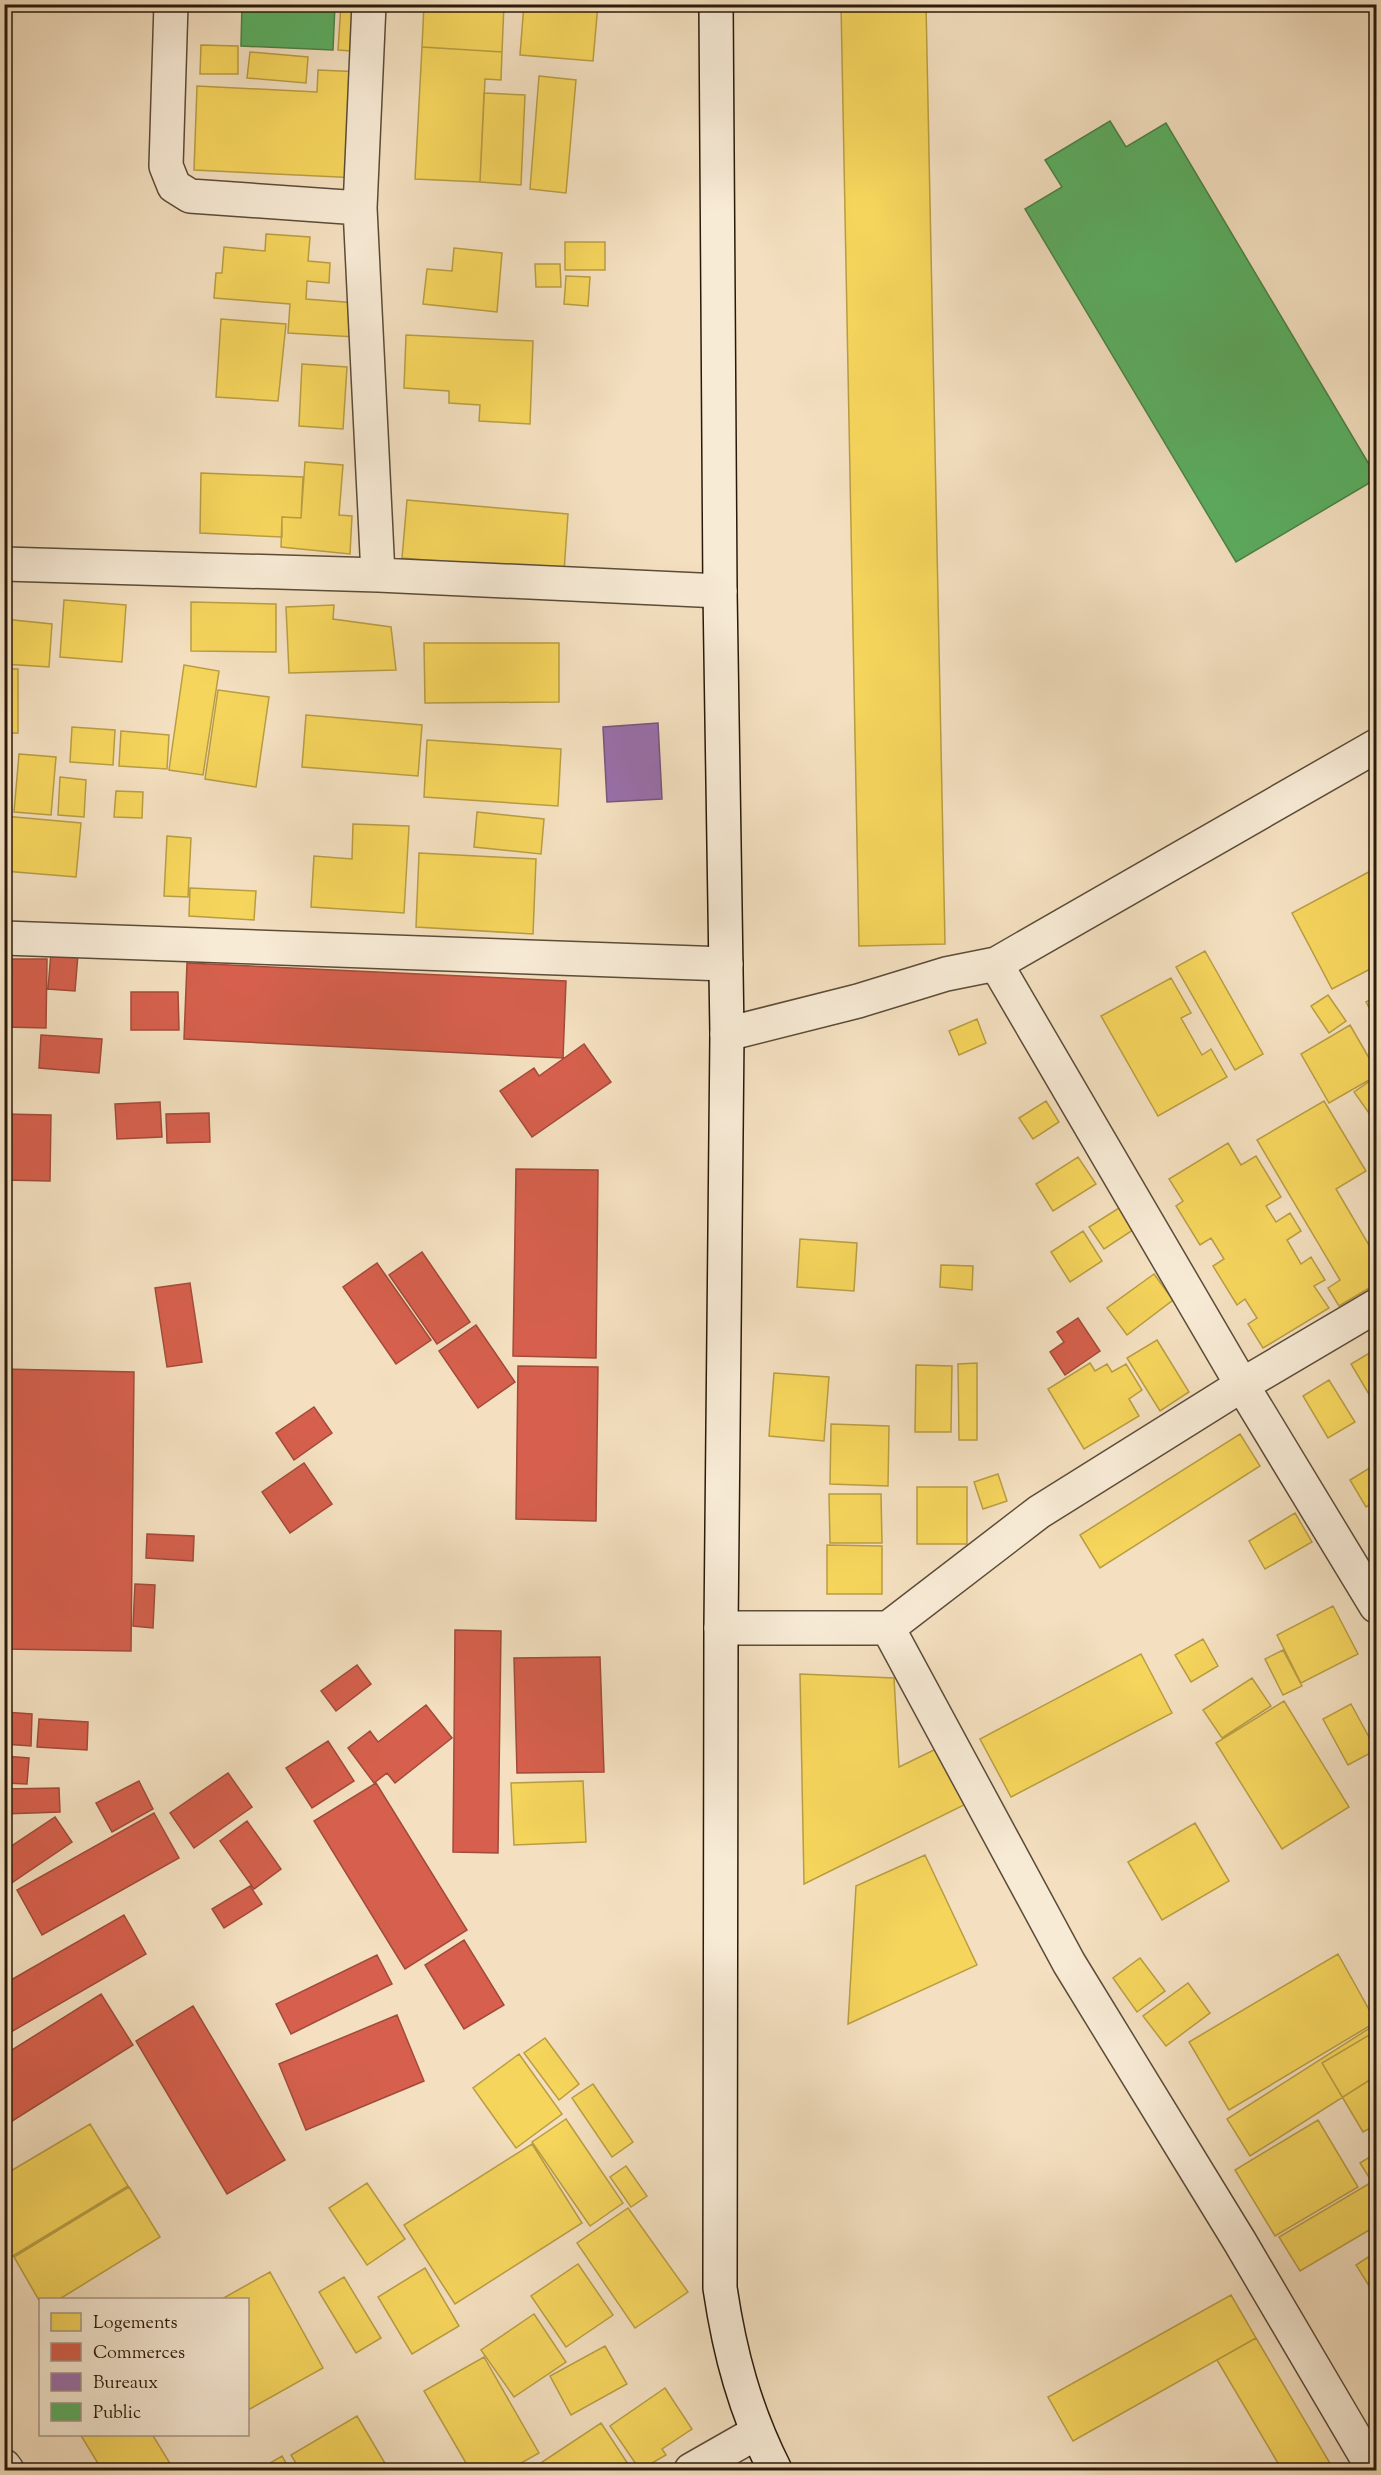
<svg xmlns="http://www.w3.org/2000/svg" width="1381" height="2475" viewBox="0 0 1381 2475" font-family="'Sorts Mill Goudy',serif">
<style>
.homes{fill:#f6d55c;stroke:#b99d43;stroke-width:1.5}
.shops{fill:#d6604d;stroke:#a24b39;stroke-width:1.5}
.offices{fill:#9970ab;stroke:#78567b;stroke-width:1.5}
.public{fill:#5aae61;stroke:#4c8247;stroke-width:1.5}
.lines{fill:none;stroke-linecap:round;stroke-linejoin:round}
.minor-casing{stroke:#5c4c38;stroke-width:36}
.secondary-casing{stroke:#2a1a0a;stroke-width:36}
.minor{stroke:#f8ebd6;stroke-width:33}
.secondary{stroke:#f8ebd6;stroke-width:33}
</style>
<rect width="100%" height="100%" fill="#f4e0c0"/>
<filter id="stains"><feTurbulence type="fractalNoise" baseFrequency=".00333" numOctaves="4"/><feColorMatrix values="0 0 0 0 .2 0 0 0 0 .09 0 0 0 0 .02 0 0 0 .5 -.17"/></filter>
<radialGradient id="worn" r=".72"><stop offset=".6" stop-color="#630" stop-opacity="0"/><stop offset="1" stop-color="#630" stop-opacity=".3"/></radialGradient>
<path class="homes" d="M341 4H367L364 52 338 50Z
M424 4H504L502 52 422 47Z
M524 4H598L593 61 520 55Z
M841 4H926L945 944 859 946Z
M201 45 238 46V74H200Z
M422 47 502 52 501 80 485 79 480 182 415 179Z
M250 52 308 57 306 83 247 78Z
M318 70 363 72 359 178 194 170 197 86 317 92Z
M539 76 576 80 566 193 530 189Z
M484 93 525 95 521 185 480 182Z
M266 234 310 237 308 261 330 263 329 283 307 281 306 299 357 303 355 337 288 333 290 304 214 298 216 273H222L224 247 265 251Z
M565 242H605V270H565Z
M454 248 502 253 497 312 423 304 427 269 452 271Z
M535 264H560L561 287H536Z
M566 276 590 277 588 306 564 304Z
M221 319 286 324 278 401 216 397Z
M406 335 533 341 530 424 479 421 480 405 449 403V391L404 388Z
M302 364 347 367 343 429 299 426Z
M305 462 343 465 339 515 352 516 350 554 281 547 282 517 301 518Z
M201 473 303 477 301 518 282 517V537L200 533Z
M407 500 568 514 564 572 402 558Z
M64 600 126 605 122 662 60 657Z
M191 602 276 604V652L191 651Z
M334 605 333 619 391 627 396 670 289 673 286 607Z
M4 619 52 624 49 667 4 664Z
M424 643H559V702L425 703Z
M184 665 219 671 203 775 169 770Z
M4 669H18V733H4Z
M218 690 269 697 256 787 205 779Z
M306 715 422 725 418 776 302 767Z
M72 727 115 730 113 765 70 762Z
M121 731 169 735 167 769 119 766Z
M427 740 561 749 558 806 424 797Z
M19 754 56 757 51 815 14 812Z
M60 777 86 780 84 817 58 815Z
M116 791 143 792 142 818 114 817Z
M477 812 544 819 541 854 474 847Z
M4 816 81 823 76 877 4 871Z
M353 824 409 826 404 913 311 907 314 856 352 859Z
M167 836 191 838 188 897 164 896Z
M419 853 536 859 533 934 416 927Z
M1376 868V966L1332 989 1292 913Z
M190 888 256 891 254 920 189 916Z
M1205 951 1263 1054 1235 1070 1176 967Z
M1171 978 1191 1013 1181 1018 1202 1055 1211 1049 1227 1077 1158 1116 1101 1016Z
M1328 995 1346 1021 1329 1033 1311 1006Z
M1376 996V1020L1366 1002Z
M977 1019 986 1043 959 1055 949 1031Z
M1350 1025 1376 1070V1076L1329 1103 1301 1054Z
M1376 1077V1123L1354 1092Z
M1046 1101 1059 1122 1033 1139 1019 1118Z
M1324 1101 1366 1171 1336 1189 1376 1257V1284L1339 1306 1328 1288 1340 1280 1257 1140Z
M1228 1143 1241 1165 1256 1156 1281 1197 1266 1206 1276 1222 1290 1213 1301 1231 1287 1240 1301 1264 1311 1257 1325 1280 1314 1286 1329 1308 1263 1348 1248 1324 1257 1318 1245 1299 1237 1305 1213 1266 1224 1259 1211 1238 1200 1245 1176 1206 1183 1201 1169 1179Z
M1078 1157 1096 1184 1053 1211 1036 1184Z
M1122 1206 1136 1228 1104 1249 1089 1227Z
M1083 1231 1102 1261 1070 1282 1051 1252Z
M800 1239 857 1243 854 1291 797 1287Z
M941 1265 973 1266 972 1290 940 1287Z
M1154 1274 1173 1300 1127 1335 1107 1308Z
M1157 1340 1189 1392 1160 1411 1127 1358Z
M1376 1349V1406L1351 1364Z
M977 1363V1440H959L958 1364Z
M1090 1363 1095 1371 1107 1364 1112 1372 1126 1364 1142 1390 1129 1399 1139 1416 1084 1449 1048 1389Z
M916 1365 952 1366 951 1432H915Z
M774 1373 829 1377 824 1441 769 1436Z
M1329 1380 1355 1422 1328 1438 1303 1396Z
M831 1424 889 1426 888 1486 830 1484Z
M1240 1434 1260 1466 1100 1568 1080 1535Z
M1376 1464V1501L1366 1507 1350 1480Z
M998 1474 1007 1501 983 1509 974 1482Z
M917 1487H967V1544H917Z
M829 1494H881L882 1543H830Z
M1295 1513 1312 1542 1265 1569 1249 1541Z
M827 1545 882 1546V1594H827Z
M1333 1606 1358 1654 1301 1683 1277 1635Z
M1203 1639 1218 1666 1191 1682 1175 1655Z
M1283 1650 1302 1686 1283 1695 1265 1659Z
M1141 1654 1172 1713 1011 1797 980 1739Z
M800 1674 894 1678 899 1767 936 1749 966 1804 804 1884Z
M1252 1678 1271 1706 1222 1738 1203 1710Z
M1284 1701 1349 1807 1282 1849 1216 1743Z
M1351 1704 1376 1750 1348 1765 1323 1719Z
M583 1781 586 1842 514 1845 511 1783Z
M1195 1823 1229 1881 1162 1920 1128 1862Z
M925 1855 977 1965 848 2024 856 1886Z
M1338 1954 1376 2022 1229 2110 1189 2042Z
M1140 1958 1165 1991 1137 2012 1113 1978Z
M1188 1983 1210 2013 1166 2046 1143 2016Z
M1376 2024V2076L1250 2156 1227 2119Z
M1376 2031V2130L1374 2126 1363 2132 1322 2063Z
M545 2038 579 2084 559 2100 524 2053Z
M519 2054 562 2114 516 2148 473 2088Z
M593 2084 633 2142 612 2157 572 2098Z
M566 2119 623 2203 590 2226 532 2142Z
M1318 2120 1358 2187 1275 2236 1235 2170Z
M90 2124 128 2186 11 2257 4 2246V2175Z
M532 2144 582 2223 455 2304 404 2225Z
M1376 2153V2226L1300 2271 1279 2237 1372 2182 1360 2163Z
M626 2166 647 2196 631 2207 610 2177Z
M367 2183 405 2239 367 2265 329 2208Z
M129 2187 160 2237 58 2300 40 2302 14 2257Z
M628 2208 688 2292 635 2328 577 2243Z
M1376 2252V2297L1356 2265Z
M578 2264 613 2315 566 2347 531 2296Z
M425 2268 459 2326 412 2354 378 2297Z
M270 2272 323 2368 248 2410V2300H220Z
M344 2277 381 2338 356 2353 319 2292Z
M1231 2295 1256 2338 1073 2441 1048 2397Z
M534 2314 566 2362 514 2397 481 2350Z
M1256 2338 1334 2470H1282L1217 2360Z
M605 2346 627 2384 571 2415 550 2376Z
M484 2357 539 2453 509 2470H470L424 2391Z
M665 2388 692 2429 662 2449 666 2455 640 2470 610 2426Z
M357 2416 389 2470H300L291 2455Z
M601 2423 632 2470H530Z
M80 2434H152L174 2470H102Z
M282 2456 290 2470H258Z"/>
<path class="shops" d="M51 952 78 954 75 991 48 989Z
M4 959H47L46 1028 4 1027Z
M187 963 566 981 563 1058 184 1039Z
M131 992H178L179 1030H131Z
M41 1035 102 1039 99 1073 39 1068Z
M584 1044 611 1082 532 1137 500 1091 534 1068 539 1076Z
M160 1102 162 1137 117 1139 115 1104Z
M209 1113 210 1142 167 1143 166 1114Z
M4 1114 51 1115 50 1181 4 1180Z
M516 1169 598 1170 596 1358 513 1356Z
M422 1252 470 1322 437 1344 389 1275Z
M377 1263 431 1340 396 1364 343 1287Z
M190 1283 202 1362 167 1367 155 1288Z
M1078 1318 1100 1351 1065 1375 1050 1352 1064 1342 1057 1332Z
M476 1325 515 1382 478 1408 439 1351Z
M518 1366 598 1367 596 1521 516 1519Z
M4 1369 134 1372 131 1651 4 1649Z
M314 1407 332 1433 294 1460 276 1433Z
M304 1463 332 1504 290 1533 262 1492Z
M147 1534 194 1536 193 1561 146 1558Z
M135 1584 155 1585 153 1628 133 1626Z
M455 1630 501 1631 498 1853 453 1852Z
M600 1657 604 1772 517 1773 514 1658Z
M357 1665 371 1684 336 1711 321 1691Z
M426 1705 452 1738 395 1783 387 1773 374 1783 348 1748 370 1731 378 1742Z
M4 1712 32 1714 31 1746 4 1744Z
M39 1719 88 1722 87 1750 37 1747Z
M328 1741 354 1781 312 1808 286 1768Z
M4 1756 29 1758 27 1784 4 1783Z
M228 1773 252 1807 194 1848 170 1813Z
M139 1781 153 1809 112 1832 96 1803Z
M376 1783 467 1930 405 1969 314 1821Z
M59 1788 60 1812 4 1814V1789Z
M154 1813 179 1858 42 1935 17 1890Z
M55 1817 72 1842 4 1888V1851Z
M247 1821 281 1869 254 1889 220 1841Z
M250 1886 262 1904 224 1928 212 1909Z
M124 1915 146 1954 4 2036V1984Z
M464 1940 504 2005 464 2029 425 1965Z
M377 1955 392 1984 291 2034 276 2004Z
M101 1994 133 2045 6 2125 4 2055Z
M193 2006 285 2160 227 2194 136 2041Z
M397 2015 424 2081 306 2130 279 2064Z"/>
<path class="offices" d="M658 723 662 799 607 802 603 727Z"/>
<path class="public" d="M242 4H335L333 50 241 46Z
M935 4H952L938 11Z
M1110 121 1126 147 1166 123 1376 476V479L1236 562 1025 209 1062 187 1045 160Z"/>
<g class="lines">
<defs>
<path id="minor" d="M171 4 166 166 174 186 190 196 360 208
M369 4 360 208 378 575
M4 564 378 575 720 591
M4 938 726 964
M996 964 1242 1385 1376 1606
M727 1034 858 1001 946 974 996 964 1376 746
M721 1628H888L1039 1512 1242 1385 1376 1306
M888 1628 1069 1963 1240 2242 1374 2470
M4 2466 7 2470
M691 2470 756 2433"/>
<path id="secondary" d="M716 4 720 591 727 1034 721 1628 720 2288C730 2355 745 2410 775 2470"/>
</defs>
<use href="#minor" class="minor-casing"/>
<use href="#secondary" class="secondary-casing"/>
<use href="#minor" class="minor"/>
<use href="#secondary" class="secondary"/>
</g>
<rect width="1381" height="2475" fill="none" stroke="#f4e0c0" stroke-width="24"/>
<rect x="6" y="6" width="1369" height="2463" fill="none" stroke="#2a1a0a" stroke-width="3"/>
<rect x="12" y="12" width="1357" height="2451" fill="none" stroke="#2a1a0a" stroke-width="1.5"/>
<rect x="39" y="2298" width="210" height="138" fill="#f8ebd6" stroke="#a69784" stroke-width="1.5"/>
<rect x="51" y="2313" width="30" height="18" fill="#f6d55c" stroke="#a69784" stroke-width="1.5"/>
<text x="93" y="2328" font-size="18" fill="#2a1a0a">Logements</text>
<rect x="51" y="2343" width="30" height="18" fill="#d6604d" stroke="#a69784" stroke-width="1.5"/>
<text x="93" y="2358" font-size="18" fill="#2a1a0a">Commerces</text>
<rect x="51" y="2373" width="30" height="18" fill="#9970ab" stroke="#a69784" stroke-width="1.5"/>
<text x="93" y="2388" font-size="18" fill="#2a1a0a">Bureaux</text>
<rect x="51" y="2403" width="30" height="18" fill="#5aae61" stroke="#a69784" stroke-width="1.5"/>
<text x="93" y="2418" font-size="18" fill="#2a1a0a">Public</text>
<rect width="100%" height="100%" filter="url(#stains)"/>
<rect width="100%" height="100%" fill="url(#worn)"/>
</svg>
